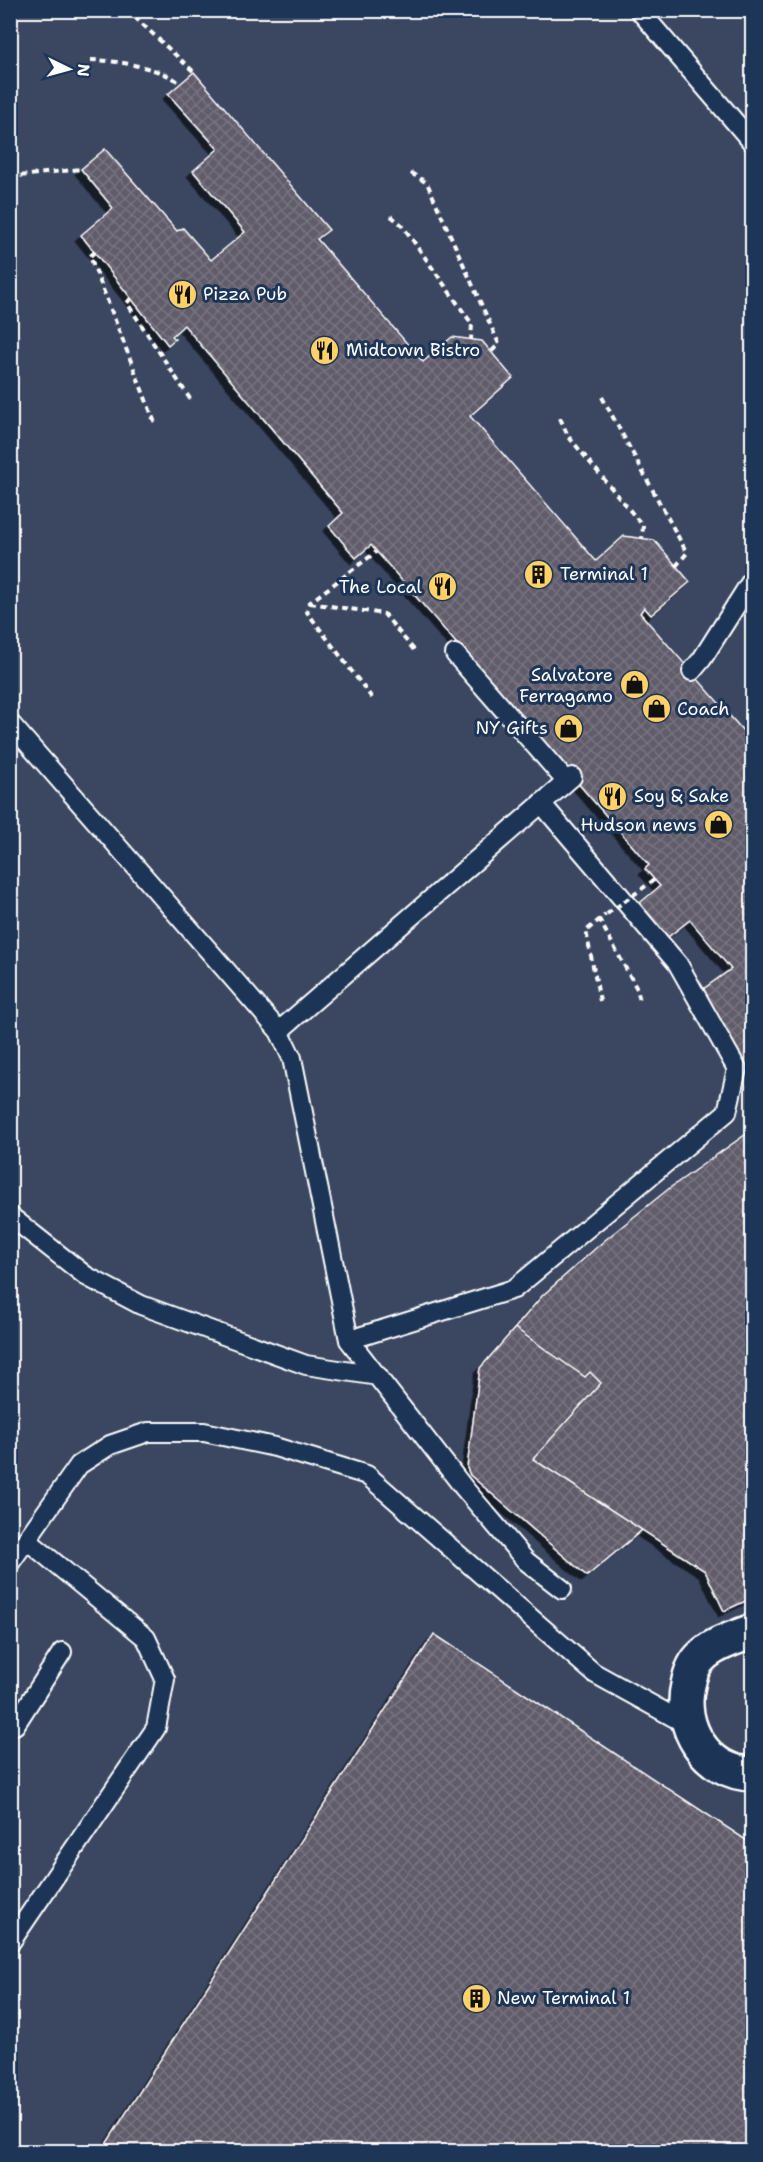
<svg xmlns="http://www.w3.org/2000/svg" width="763" height="2162" viewBox="0 0 763 2162" font-family="'Shantell Sans',sans-serif">
<style>
.built{fill:#3a4660}
.building{fill:url(#building-cross-hatch);stroke:#fff;stroke-width:1.5;filter:url(#shadow)}
.lines{fill:none;stroke-linecap:round;stroke-linejoin:round}
.lane-casing{stroke:#fff;stroke-width:22}
.secondary-casing{stroke:#fff;stroke-width:38}
.path{stroke:#fff;stroke-width:4;stroke-dasharray:6 4.5;stroke-linecap:butt}
.lane{stroke:#1d3557;stroke-width:18}
.secondary{stroke:#1d3557;stroke-width:33}
.path-bridge{stroke:#fff;stroke-width:4;stroke-dasharray:6 4.5;stroke-linecap:butt}
.labels{text-anchor:middle;stroke-width:6;stroke-linejoin:round;paint-order:stroke}
.poi-label{font-size:18px;fill:#fff;stroke:#1d3557;text-anchor:start}
</style>
<defs>
<pattern id="building-cross-hatch" width="8" height="8" patternUnits="userSpaceOnUse" patternTransform="scale(1.5)"><rect width="8" height="8" fill="#605c6b"/><path d="M0 0l8 8M0 8l8-8" fill="none" stroke="#787481"/></pattern>
<filter id="shadow"><feDropShadow dx="-5.5" dy="5.5" stdDeviation="0" flood-color="#0009"/></filter>
</defs>
<rect width="100%" height="100%" fill="#2a3d5b"/>
<filter id="ink" filterUnits="userSpaceOnUse"><feTurbulence type="fractalNoise" baseFrequency=".0167" numOctaves="2"/><feDisplacementMap in="SourceGraphic" scale="12" xChannelSelector="R" yChannelSelector="G"/><feConvolveMatrix kernelMatrix="1 2 1 2 8 2 1 2 1" color-interpolation-filters="sRGB"/></filter>
<g filter="url(#ink)">
<path class="built" d="M11 11H752V2151L11 2152Z"/>
<path class="building" d="M194 72 329 230 317 239 423 362 452 337 482 341 513 378 470 416 596 561 624 536 654 540 690 582 651 615 644 607 640 613 752 741V1077L699 992 731 969 690 920 664 940 635 907 660 886 645 869 649 865 371 545 356 558 329 526 343 513 184 325 172 336 175 339 168 345 81 235 113 208 81 169 105 149 177 231 183 228 211 260 245 232 193 171 218 149 168 94Z
M752 1130V1598L724 1611 705 1571 533 1459 601 1383 590 1372 585 1377 515 1328 542 1296 605 1240 671 1187Z
M515 1328 585 1377 590 1372 601 1383 533 1459 642 1530 587 1576 470 1475 467 1468 480 1368Z
M434 1634 752 1844V2152H101Z"/>
<g class="lines">
<defs>
<path id="lane" d="M639 10 752 142
M455 654 566 781
M692 671 702 659 752 580
M10 723 279 1031 292 1058 349 1340 464 1488 526 1561 562 1589
M279 1031 572 777
M10 1216 86 1276 141 1305 306 1365 378 1376
M349 1340 514 1289 727 1112 737 1069 678 964 541 803
M10 1563 79 1465 110 1445 148 1432H204L275 1447 367 1475 594 1673 688 1725
M15 1725 62 1652
M10 1943 156 1728 165 1679 146 1638 27 1540"/>
<path id="secondary" d="M752 1631C736 1638 715 1643 702 1656 694 1663 690 1674 688 1685 678 1726 706 1773 752 1774"/>
</defs>
<use href="#lane" class="lane-casing"/>
<use href="#secondary" class="secondary-casing"/>
<path class="path" d="M127 10 194 72
M91 60C115 60 164 68 181 84
M411 173 427 183 499 344 491 352
M10 177 81 169
M391 216 402 225 472 324 471 340
M95 252 90 256 155 423
M131 298 127 303 192 402
M602 397 687 553 676 566
M560 418 568 436 643 526 642 539
M310 603 384 614 414 650
M372 698 307 612 309 603 376 552
M599 919 637 989 640 1001
M600 1001 586 931 606 914"/>
<use href="#lane" class="lane"/>
<use href="#secondary" class="secondary"/>
<path class="path-bridge" d="M607 914 654 880"/>
</g>
</g>
<defs>
<symbol id="restaurant-disc" viewBox="-11 -11 22 22"><circle r="9.5" fill="#ffd166" stroke="#1d3557"/><path d="M-5-6h1v4h1v-4h1v4h1v-4h1v5L-1.5 .5V6h-2V.5L-5-1ZM5-6V6H3V1.5H1.5Q1.5-4 5-6Z" fill="#111"/></symbol>
<symbol id="building-disc" viewBox="-11 -11 22 22"><circle r="9.5" fill="#ffd166" stroke="#1d3557"/><path d="M-4-6H4V6H1V3H-1V6H-4ZM-2.5-4.3h1.7v1.8h-1.7ZM.8-4.3h1.7v1.8H.8ZM-2.5-1h1.7V.8h-1.7ZM.8-1h1.7V.8H.8Z" fill="#111"/></symbol>
<symbol id="shop-disc" viewBox="-11 -11 22 22"><circle r="9.5" fill="#ffd166" stroke="#1d3557"/><path d="M-5-2.5h2.3a2.7 3.5 0 0 1 5.4 0H5L5.5 6h-11ZM-1.5-2.5h3a1.5 2.3 0 0 0-3 0Z" fill="#111"/></symbol>
</defs>
<g fill-rule="evenodd">
<use href="#restaurant-disc" x="166" y="278" width="33" height="33"/>
<use href="#restaurant-disc" x="308" y="334" width="33" height="33"/>
<use href="#building-disc" x="522" y="558" width="33" height="33"/>
<use href="#restaurant-disc" x="426" y="570" width="33" height="33"/>
<use href="#shop-disc" x="618" y="668" width="33" height="33"/>
<use href="#shop-disc" x="640" y="692" width="33" height="33"/>
<use href="#shop-disc" x="552" y="712" width="33" height="33"/>
<use href="#restaurant-disc" x="596" y="780" width="33" height="33"/>
<use href="#shop-disc" x="702" y="808" width="33" height="33"/>
<use href="#building-disc" x="460" y="1982" width="33" height="33"/>
</g>
<g class="labels">
<g class="poi-label">
<text x="203" y="300">Pizza Pub</text>
<text x="346" y="356">Midtown Bistro</text>
<text x="560" y="580">Terminal 1</text>
<text x="422" y="593" text-anchor="end">The Local</text>
<text x="613" y="681" text-anchor="end">Salvatore<tspan x="613" dy="21">Ferragamo</tspan></text>
<text x="677" y="715">Coach</text>
<text x="548" y="734" text-anchor="end">NY Gifts</text>
<text x="634" y="802">Soy &amp; Sake</text>
<text x="697" y="831" text-anchor="end">Hudson news</text>
<text x="497" y="2004">New Terminal 1</text>
</g>
</g>
<rect width="763" height="2162" fill="none" stroke="#1d3557" stroke-width="36"/>
<rect x="18" y="18" width="727" height="2126" fill="none" stroke="#fff" stroke-width="2" filter="url(#ink)"/>
<g transform="translate(69 69) rotate(95)" stroke="#1d3557" stroke-width="4.5" paint-order="stroke">
<path d="M0-4.5L10 22L0 15L-10 22Z" fill="#ffffff"/>
<text y="-9" font-size="16" font-weight="bold" text-anchor="middle" fill="#ffffff">N</text>
</g>
</svg>
